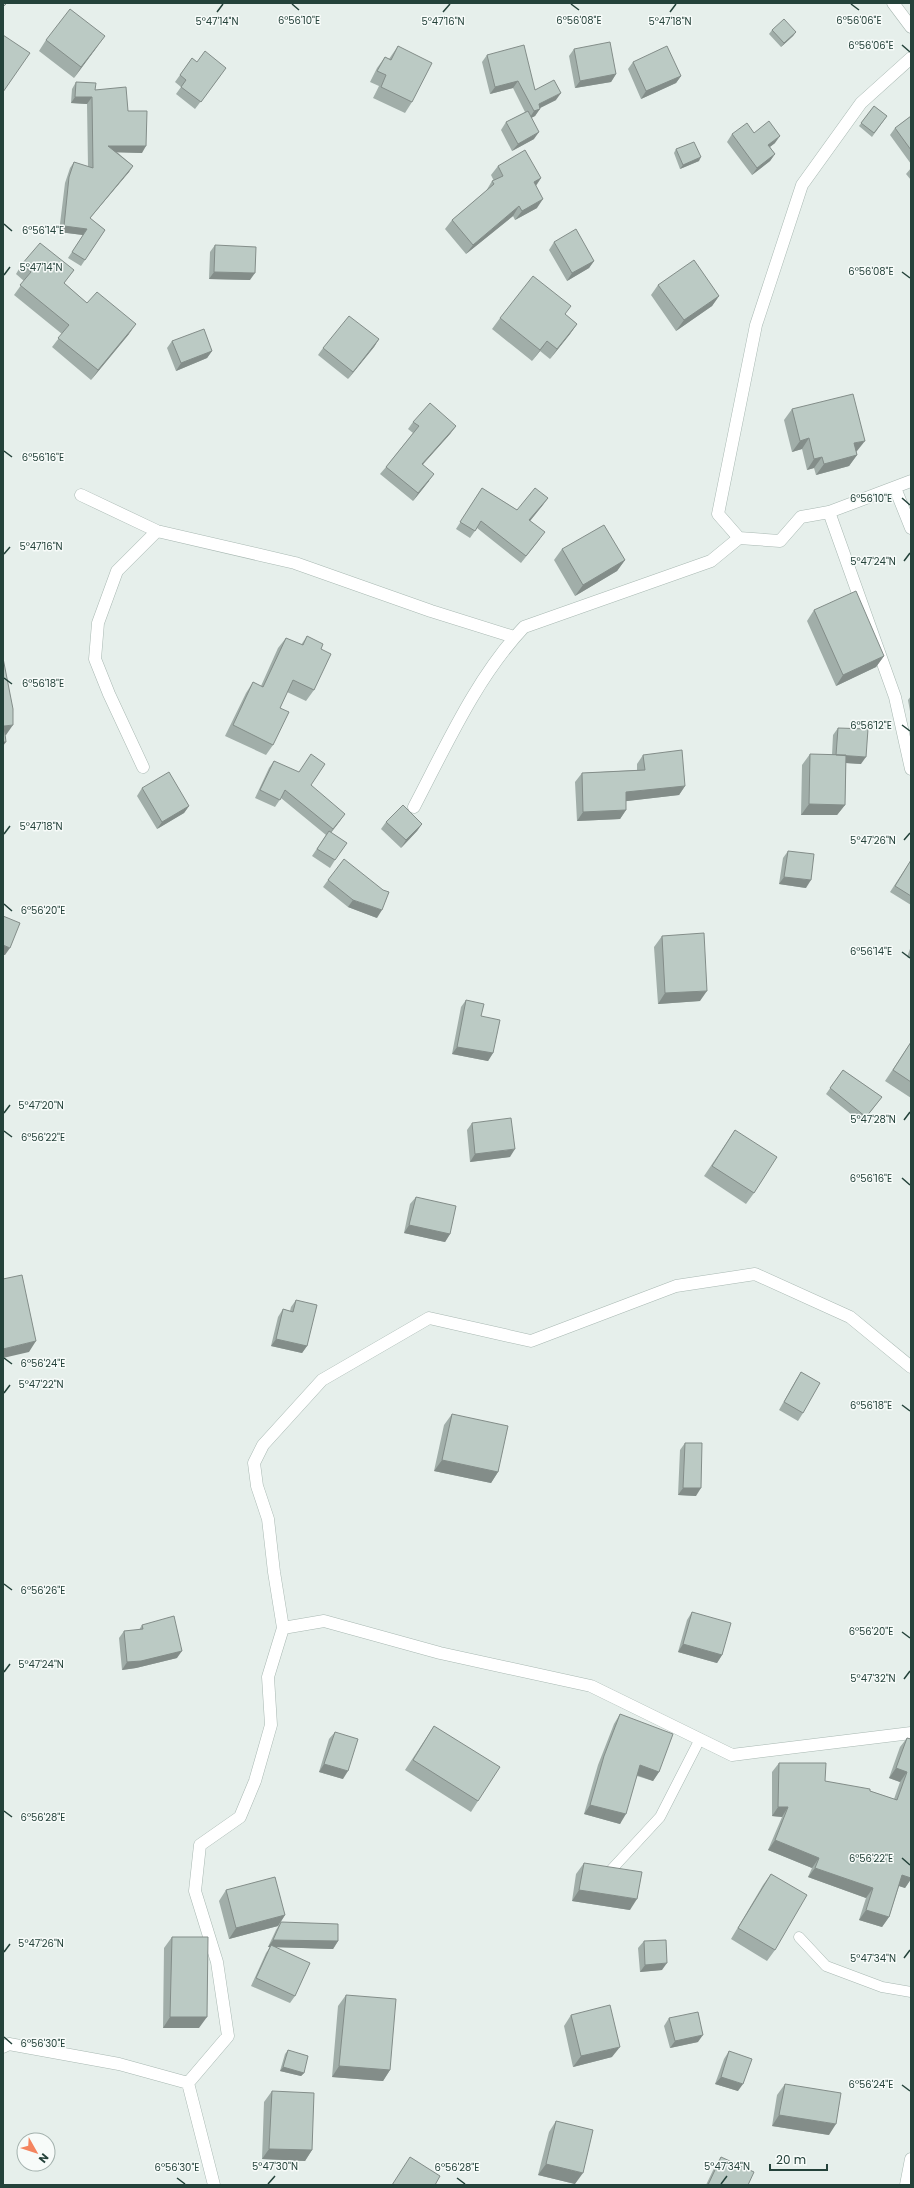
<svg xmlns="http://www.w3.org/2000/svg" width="914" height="2188" viewBox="0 0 914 2188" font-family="Poppins,sans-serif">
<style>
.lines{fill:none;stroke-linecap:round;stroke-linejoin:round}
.service-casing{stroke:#a8b8b2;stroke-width:11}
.minor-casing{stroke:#a8b8b2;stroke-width:13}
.service{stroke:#fff;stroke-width:10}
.minor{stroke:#fff;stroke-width:12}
.wall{fill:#a1aea9}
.shaded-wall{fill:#838d89}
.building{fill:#bbcac4;stroke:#838d89}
.ticks{fill:none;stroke:#24423a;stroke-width:1.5}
.ticks-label{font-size:10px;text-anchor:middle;fill:#24423a;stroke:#f7fbf9;stroke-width:3;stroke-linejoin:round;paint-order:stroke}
</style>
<rect width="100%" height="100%" fill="#e6efeb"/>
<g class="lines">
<defs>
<path id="service" d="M612 1869 660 1817 700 1739
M799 1937 826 1966 882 1987 911 1992"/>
<path id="minor" d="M893 3 911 27
M895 488 911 528
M81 495 157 531 295 563 431 611 514 637
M829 512 895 697 911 769
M739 538 718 514 756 325 802 185 861 103 911 58
M143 767 109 694 95 659 98 623 117 571 157 531
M414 807C446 746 476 678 524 627L711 561 739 538 780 541 801 517 829 512 911 481
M283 1628 274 1572 268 1519 257 1486 254 1463 263 1445 322 1380 429 1318 531 1341 676 1286 755 1274 850 1317 911 1367
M3 2047 9 2044 119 2064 188 2083 228 2036 217 1962 195 1891 200 1845 240 1817 255 1781 271 1725 268 1677 283 1628 324 1621 440 1653 591 1686 732 1755 911 1733
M188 2083 214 2185
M906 2185 911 2159"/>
</defs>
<use href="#service" class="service-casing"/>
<use href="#minor" class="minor-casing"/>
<use href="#service" class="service"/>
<use href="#minor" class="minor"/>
</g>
<path class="wall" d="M772 30 796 32 793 36 781 47 769 34Z
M46 40 97 47 74 78 39 51Z
M398 46 412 102 405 113 373 98 379 86 370 82 377 68 385 57 389 59Z
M574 49 616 74 611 82 575 88 569 56Z
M487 55 535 90 556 100 540 108 535 116 531 118 534 139 512 151 501 130 506 122 525 112 513 88 490 94 482 62Z
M192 58 197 62 221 75 195 109 176 94 181 87 175 82Z
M633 62 681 76 676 83 641 99 628 69Z
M76 82 95 90 128 111 142 153 117 152 133 166 129 172 90 218 105 230 81 266 68 258 83 235 59 232 65 183 70 168 74 162 88 167 87 104 71 103 72 89Z
M874 106 887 116 872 137 859 126Z
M911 116V164L890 135 895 128Z
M754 133 775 143 770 147 775 154 770 161 752 175 727 142 732 134Z
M676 149 699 161 680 169 674 153Z
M498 166 541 178 536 186 537 208 515 220 513 216 466 254 445 229 452 220 486 191 492 181H494L491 175Z
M911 168V180L906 174Z
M554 242 594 261 589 268 567 281 549 250Z
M215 245 250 280 209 279 210 252Z
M22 264 74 270 64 283 87 303 129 334 91 380 52 347 62 334 14 295 24 281 16 274Z
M658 285 719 296 712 306 676 331 651 295Z
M565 314 577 324 570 334 550 359 540 351 532 361 492 329 500 318Z
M379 339 374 347 348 379 318 355 323 348Z
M172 341 212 351 207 358 176 371 167 348Z
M792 409 857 451 856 452 857 455 849 466 816 475 814 468 807 470 802 449 792 452 784 420Z
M413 422 456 426 450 434 423 464 429 481 413 501 380 474 386 467 413 433 408 429Z
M482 488 517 510 548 498 530 521 540 539 521 563 477 528 470 538 456 529Z
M562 549 625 560 617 571 575 596 554 560Z
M814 610 884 656 876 667 836 686 807 621Z
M307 636 321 649 314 690 306 701 287 692 280 708 273 745 266 755 225 736 246 693 253 682 261 686 278 648 286 638 301 645Z
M911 696V717L908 700Z
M838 728 861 764 846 763 845 805 837 815H801L802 765 810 754 832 755 833 735Z
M643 755 685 786 679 795 626 801V810L620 819 577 821 575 782 582 773 637 770V764Z
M274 761 311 785 340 821 331 833 335 860 330 868 312 856 326 835 281 798 275 807 255 798 269 768Z
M142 788 189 806 184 813 157 829 137 796Z
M386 822 422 824 417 831 401 848 381 829Z
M788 851 806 888 779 884 783 858Z
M911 860V905L890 892Z
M328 880 377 918 348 907 323 887Z
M662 936 700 1001 658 1004 654 947Z
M911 946V959L907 957Z
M466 1000 481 1016 493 1053 488 1061 452 1054 461 1007Z
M911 1042V1098L885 1081Z
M843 1070 882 1097 862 1123 826 1094Z
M472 1123 510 1157 470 1162 467 1130Z
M735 1130 754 1193 746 1204 704 1176Z
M416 1197 450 1234 445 1242 404 1233 410 1204Z
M296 1300 307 1346 302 1353 271 1346 278 1317 283 1309 290 1311 291 1307Z
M801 1372 803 1413 798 1421 779 1410 796 1380Z
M452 1414 498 1472 491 1483 434 1471 444 1425Z
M685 1443 696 1496 678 1495 680 1450Z
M692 1612 722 1655 717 1663 678 1652 687 1620Z
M142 1625 177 1658 136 1668 122 1670 119 1638 124 1631 139 1630Z
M620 1714 659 1772 653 1781 637 1776 620 1824 584 1814 598 1765 614 1724Z
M434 1726 478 1801 471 1812 405 1770Z
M335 1732 343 1779 319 1772 329 1739Z
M907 1738 911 1739V1879L905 1888 899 1886 889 1917 882 1927 859 1920 866 1898 808 1877 812 1868 768 1850 782 1817 772 1816V1772L779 1763 825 1781 870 1791 894 1799 900 1782 889 1778 900 1747Z
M584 1863 630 1910 572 1901 576 1874Z
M771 1874 775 1950 767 1961 731 1939 763 1885Z
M226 1890 285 1915 278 1926 229 1939 219 1901Z
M281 1922 338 1941 333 1949 274 1947 295 1996 290 2003 251 1986 266 1953 270 1947H268L276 1930Z
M172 1937 199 2028H163L164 1948Z
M644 1941 662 1970 640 1972 638 1948Z
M346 1995 390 2070 383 2081 332 2077 338 2006Z
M571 2015 612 2057 573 2067 564 2026Z
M669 2018 698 2042 670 2048 664 2026Z
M288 2050 304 2073 301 2076 280 2071 285 2054Z
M729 2051 738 2091 715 2084 724 2059Z
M785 2084 829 2135 772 2126 777 2095Z
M272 2091 312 2150 305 2161 262 2159 264 2102Z
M556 2121 575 2184 538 2175 549 2132Z
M721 2157 748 2185H706L716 2164Z"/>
<path class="shaded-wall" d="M796 32 793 36 781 47 784 43Z
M105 36 97 47 74 78 81 67Z
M616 74 611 82 575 88 580 81Z
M681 76 676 83 641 99 646 91Z
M518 81 513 88 490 94 495 87Z
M561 93 556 100 534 111 539 104Z
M75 97H92L87 104 71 103Z
M540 109 535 116 529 119 534 111Z
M539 132 534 139 512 151 518 144Z
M780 136 775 143 763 152 768 145Z
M108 146H146L142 153 104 152Z
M775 154 770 161 752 175 757 168Z
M701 157 699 161 680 169 683 165Z
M133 166 129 172 85 224 90 218Z
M541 178 534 188V182Z
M543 199 537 208 515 220 522 211Z
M519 206 513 216 466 254 473 245Z
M64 226 87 229 83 235 59 232Z
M594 261 589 268 567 281 572 273Z
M214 272 255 273 250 280 209 279Z
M719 296 712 306 676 331 684 320Z
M136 324 129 334 91 380 98 370Z
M577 324 570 334 550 359 557 349Z
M379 339 374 347 348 379 353 372Z
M547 341 540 351 532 361 540 350Z
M212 351 207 358 176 371 181 363Z
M456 426 450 434 417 471 422 464Z
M809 438 802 449 792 452 800 441Z
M865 441 857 451 846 454 854 443Z
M857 455 849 466 816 475 824 464Z
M822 457 814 468 807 470 814 459Z
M434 474 429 481 413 501 418 493Z
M548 498 543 505 525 527 529 520Z
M625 560 617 571 575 596 583 585Z
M884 656 876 667 836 686 843 675Z
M13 725 6 735H3L4 726Z
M3 742H6L3 746Z
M836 755 866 757 861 764 831 762Z
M685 786 679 795 619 802 626 792Z
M809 804 845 805 837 815H801Z
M189 806 184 813 157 829 162 822Z
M626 810 620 819 577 821 583 812Z
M345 814 340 821 327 837 333 829Z
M422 824 417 831 401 848 406 840Z
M784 877 811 880 806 888 779 884Z
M353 900 382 910 377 918 348 907Z
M3 945 10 948 5 955H3Z
M707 991 700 1001 658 1004 665 993Z
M457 1047 493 1053 488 1061 452 1054Z
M515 1149 510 1157 470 1162 475 1154Z
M409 1225 450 1234 445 1242 404 1233Z
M276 1339 307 1346 302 1353 271 1346Z
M36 1341 29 1352 3 1358V1349Z
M442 1460 498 1472 491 1483 434 1471Z
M683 1488H701L696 1496 678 1495Z
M683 1644 722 1655 717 1663 678 1652Z
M182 1651 177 1658 136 1668 122 1670 127 1662Z
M324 1764 348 1771 343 1779 319 1772Z
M640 1765 659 1772 653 1781 634 1774Z
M896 1768 907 1772 900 1782 889 1778Z
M590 1805 626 1814 620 1824 584 1814Z
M778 1807H788L782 1817 772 1816Z
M775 1840 819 1858 812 1868 768 1850Z
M815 1868 873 1888 866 1898 808 1877Z
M902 1875 911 1878V1879L905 1888 896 1885Z
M579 1890 637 1899 630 1910 572 1901Z
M866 1910 889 1917 882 1927 859 1920Z
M285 1915 278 1926 229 1939 236 1928Z
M273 1940 338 1941 333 1949 270 1947 271 1945 270 1947H268Z
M667 1963 662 1970 640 1972 645 1965Z
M170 2017H207L199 2028H163Z
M703 2035 698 2042 670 2048 675 2041Z
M620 2047 612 2057 573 2067 581 2056Z
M339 2066 390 2070 383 2081 332 2077Z
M283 2067 304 2073 301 2076 280 2071Z
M721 2077 743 2084 738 2091 715 2084Z
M779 2115 836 2124 829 2135 772 2126Z
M269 2149 312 2150 305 2161 262 2159Z
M546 2164 583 2173 575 2184 538 2175Z"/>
<path class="building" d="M3 3H4L6 4 3 7Z
M70 9 105 36 81 67 46 40Z
M784 19 796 32 784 43 772 30Z
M3 35 30 53 3 92Z
M610 42 616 74 580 81 574 49Z
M524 45 535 90 554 80 561 93 539 104 540 109 534 111 518 81 495 87 487 55Z
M398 46 432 63 412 102 381 87 386 75 377 71 385 57 391 60Z
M667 46 681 76 646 91 633 62Z
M205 51 226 68 201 102 181 87 186 80 180 75 192 58 197 62Z
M76 82 96 83 95 90 126 87 128 111H147L146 146H108L133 166 90 218 105 230 85 260 72 252 87 229 64 226 69 177 74 162 93 168 92 97H75Z
M874 106 887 116 874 133 861 123Z
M528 111 539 132 518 144 506 122Z
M911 116V150L895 128Z
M769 121 780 136 768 145 775 154 757 168 732 134 747 123 754 133Z
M694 142 701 157 683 165 676 149Z
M525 150 541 178 534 182 543 199 522 211 519 206 473 245 452 220 494 184 492 181 503 176 498 166Z
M576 229 594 261 572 273 554 242Z
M40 243 74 270 64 283 87 303 97 292 136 324 98 370 58 338 69 325 20 285 31 272 22 264Z
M215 245 256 247 255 273 214 272Z
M694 260 719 296 684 320 658 285Z
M533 276 571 306 565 314 577 324 557 349 547 341 540 350 500 318Z
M349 316 379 339 353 372 323 348Z
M204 329 212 351 181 363 172 341Z
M853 394 865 441 854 443 857 455 824 464 822 457 814 459 809 438 800 441 792 409Z
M430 403 456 426 422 464 434 474 418 493 386 467 419 426 413 422Z
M482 488 517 510 535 488 548 498 529 520 545 532 526 556 481 521 475 531 460 522Z
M604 525 625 560 583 585 562 549Z
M856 591 884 656 843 675 814 610Z
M307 636 323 644 321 649 331 654 314 690 293 680 280 708 289 712 273 745 233 725 253 682 263 687 286 638 303 645Z
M3 658 13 709V725L4 726 6 742H3Z
M838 728 868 729 866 757 836 755Z
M682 750 685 786 626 792V810L583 812 582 773 645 770 643 755Z
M311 754 325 764 311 785 345 814 333 829 285 790 280 800 260 790 274 761 299 772Z
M810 754 846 755 845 805 809 804Z
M169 772 189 806 162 822 142 788Z
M403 805 422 824 406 840 386 822Z
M329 831 347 843 335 860 317 849Z
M788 851 814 854 811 880 784 877Z
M344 859 383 890 389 892 382 910 353 900 328 880Z
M911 860V896L895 886Z
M3 916 20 923 10 948 3 945Z
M704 933 707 991 665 993 662 936Z
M466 1000 484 1004 481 1016 500 1020 493 1053 457 1047Z
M911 1042V1082L893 1070Z
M843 1070 882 1097 866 1117 830 1088Z
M511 1118 515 1149 475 1154 472 1123Z
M735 1130 777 1157 754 1193 712 1166Z
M416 1197 456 1206 450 1234 409 1225Z
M22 1275 36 1341 3 1349V1279Z
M296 1300 317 1305 307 1346 276 1339 283 1309 293 1312Z
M801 1372 820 1383 803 1413 784 1402Z
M452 1414 508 1426 498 1472 442 1460Z
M685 1443H702L701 1488H683Z
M692 1612 731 1623 722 1655 683 1644Z
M174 1616 182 1651 141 1661 127 1662 124 1631 143 1629 142 1625Z
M620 1714 673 1734 659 1772 640 1765 626 1814 590 1805 604 1756Z
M434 1726 500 1767 478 1801 413 1760Z
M335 1732 358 1739 348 1771 324 1764Z
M907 1738 911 1739V1878L902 1875 889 1917 866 1910 873 1888 815 1868 819 1858 775 1840 788 1807H778L779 1763H826L825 1781 870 1789V1791L897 1800 907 1772 896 1768Z
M584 1863 642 1872 637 1899 579 1890Z
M771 1874 807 1895 775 1950 738 1928Z
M275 1877 285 1915 236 1928 226 1890Z
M281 1922 338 1924V1941L273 1940Z
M172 1937H208L207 2017H170Z
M666 1940 667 1963 645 1965 644 1941Z
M271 1945 310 1963 295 1996 256 1978Z
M346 1995 396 1999 390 2070 339 2066Z
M610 2005 620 2047 581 2056 571 2015Z
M698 2012 703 2035 675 2041 669 2018Z
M288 2050 308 2056 304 2073 283 2067Z
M729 2051 752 2059 743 2084 721 2077Z
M785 2084 841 2093 836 2124 779 2115Z
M272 2091 314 2093 312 2150 269 2149Z
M556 2121 593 2130 583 2173 546 2164Z
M410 2157 440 2176 435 2185H392Z
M721 2157 754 2172 748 2185H708Z"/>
<path class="ticks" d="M292 4 299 10M571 4 579 10M851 4 859 10M217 12 223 4M443 12 450 4M670 12 676 4M902 45 910 52M4 224 12 231M902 272 910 278M4 275 10 267M4 451 12 457M902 498 910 505M4 554 10 547M904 561 910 553M4 678 12 684M902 725 910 731M4 834 10 826M904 840 910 833M4 904 12 911M902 952 910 958M4 1113 10 1105M904 1120 910 1112M4 1131 12 1137M902 1178 910 1185M4 1358 12 1364M4 1393 10 1385M902 1405 910 1411M4 1584 12 1590M902 1632 910 1638M4 1672 10 1664M904 1679 910 1671M4 1811 12 1817M902 1858 910 1865M4 1952 10 1944M904 1958 910 1950M4 2037 12 2044M902 2085 910 2091M177 2178 185 2184M457 2178 465 2184M268 2184 275 2176M721 2184 727 2176"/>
<g class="ticks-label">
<text x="859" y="24">6°56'06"E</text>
<text x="299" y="24">6°56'10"E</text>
<text x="579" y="24">6°56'08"E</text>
<text x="217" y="25">5°47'14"N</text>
<text x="443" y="25">5°47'16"N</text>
<text x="670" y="25">5°47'18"N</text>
<text x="871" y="49">6°56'06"E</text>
<text x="43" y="234">6°56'14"E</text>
<text x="41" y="271">5°47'14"N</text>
<text x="871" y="275">6°56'08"E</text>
<text x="43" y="461">6°56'16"E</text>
<text x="871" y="502">6°56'10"E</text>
<text x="41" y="550">5°47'16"N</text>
<text x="873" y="565">5°47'24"N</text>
<text x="43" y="687">6°56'18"E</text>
<text x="871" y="729">6°56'12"E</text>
<text x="41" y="830">5°47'18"N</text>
<text x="873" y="844">5°47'26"N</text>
<text x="43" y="914">6°56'20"E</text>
<text x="871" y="955">6°56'14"E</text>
<text x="41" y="1109">5°47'20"N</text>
<text x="873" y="1123">5°47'28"N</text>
<text x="43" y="1141">6°56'22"E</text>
<text x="871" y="1182">6°56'16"E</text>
<text x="43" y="1367">6°56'24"E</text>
<text x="41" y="1388">5°47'22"N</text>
<text x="871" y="1409">6°56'18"E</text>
<text x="43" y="1594">6°56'26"E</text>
<text x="871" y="1635">6°56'20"E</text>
<text x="41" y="1668">5°47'24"N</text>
<text x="873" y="1682">5°47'32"N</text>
<text x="43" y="1821">6°56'28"E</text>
<text x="871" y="1862">6°56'22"E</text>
<text x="41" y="1947">5°47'26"N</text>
<text x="873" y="1962">5°47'34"N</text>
<text x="43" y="2047">6°56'30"E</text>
<text x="871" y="2088">6°56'24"E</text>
<text x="275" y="2170">5°47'30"N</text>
<text x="727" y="2170">5°47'34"N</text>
<text x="177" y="2171">6°56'30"E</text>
<text x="457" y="2171">6°56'28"E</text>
</g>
<rect width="914" height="2188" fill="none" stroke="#24423a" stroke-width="8"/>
<g transform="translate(36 2152) rotate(129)"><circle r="19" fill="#f7fbf9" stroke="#a3b1ad"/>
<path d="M0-3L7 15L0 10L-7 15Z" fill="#f4845f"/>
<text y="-6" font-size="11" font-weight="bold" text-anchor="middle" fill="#24423a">N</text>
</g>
<path d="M770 2164v6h57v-6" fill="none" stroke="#24423a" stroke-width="2"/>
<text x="776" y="2164" font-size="12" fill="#24423a" stroke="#f7fbf9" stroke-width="3" paint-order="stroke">20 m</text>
</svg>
